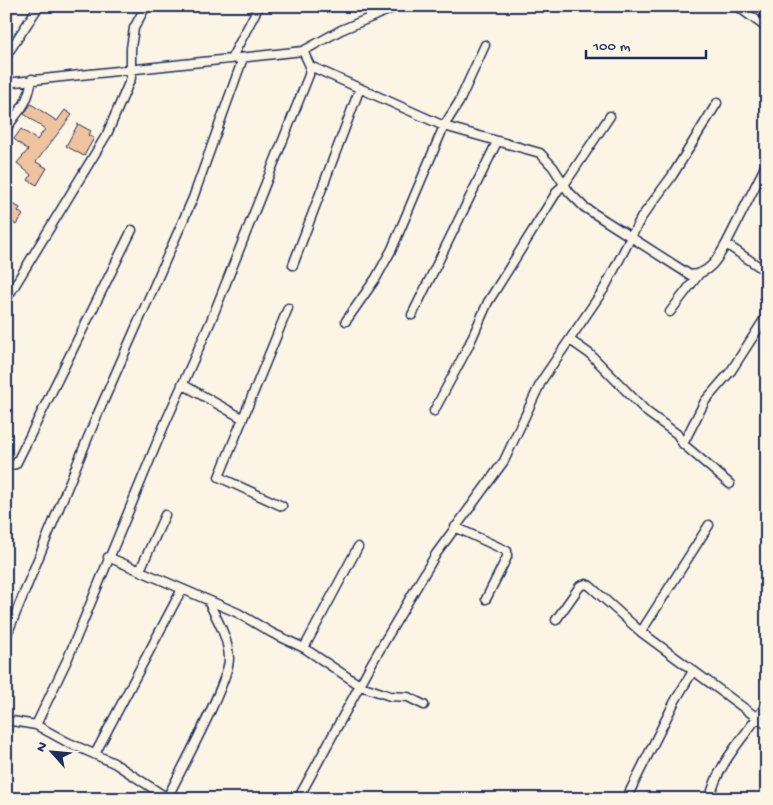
<svg xmlns="http://www.w3.org/2000/svg" width="773" height="805" viewBox="0 0 773 805" font-family="'Gochi Hand',sans-serif">
<style>
.building{fill:#f0c39f;stroke:#1b2f5e}
.lines{fill:none;stroke-linecap:round;stroke-linejoin:round}
.street-casing{stroke:#1b2f5e;stroke-width:11}
.street{stroke:#fcf5e5;stroke-width:8}
</style>
<rect width="100%" height="100%" fill="#fcf5e5"/>
<filter id="ink" filterUnits="userSpaceOnUse"><feTurbulence type="fractalNoise" baseFrequency=".02" numOctaves="2"/><feDisplacementMap in="SourceGraphic" scale="10" xChannelSelector="R" yChannelSelector="G"/><feConvolveMatrix kernelMatrix="1 2 1 2 8 2 1 2 1" color-interpolation-filters="sRGB"/></filter>
<g filter="url(#ink)">
<path class="building" d="M31 104 57 121 65 110 72 115 36 162 47 168 37 185 28 180 31 175 17 163 28 150 14 139 21 129 37 140 45 129 24 114Z
M78 124 91 131 88 135 94 138 84 156 66 146Z
M13 204 20 208 18 211 23 215 16 225 6 218V213Z"/>
<g class="lines">
<defs>
<path id="street" d="M737 6 767 28
M6 56 39 6
M231 59 259 6
M310 66 444 126 540 153 553 167 569 192 584 207 690 275C709 274 717 260 726 244L767 272
M6 83 303 51 341 30 398 6
M6 129C20 108 27 107 32 79
M726 244 767 163
M293 265 360 88
M6 300 107 134 131 78V48L134 28 146 6
M670 312 699 274
M412 315 497 142
M346 321 376 278 392 249 444 126 459 102 485 45
M570 340 590 354 647 412 677 434 683 444 730 484
M182 384 242 418
M434 411 468 347 488 302 558 190 564 185 610 116
M683 444 705 401 731 371 767 315
M6 466 16 464 132 230
M282 506 219 477 288 308
M455 527 507 551V557L486 599
M108 557 238 613 272 633 304 648 361 686 390 696 408 697 424 705
M140 570 165 515
M556 620 580 586 586 584 590 586 641 632 767 725
M641 632 709 525
M6 637 96 418 193 198 243 58
M304 648 358 547
M6 720 36 725 67 742 114 763 169 799
M36 725 68 658 163 428 210 323 309 75 310 66 303 51
M95 754 182 589
M167 798C180 772 230 680 229 658 228 637 217 619 208 601
M298 799 373 661 436 554 504 461 542 380 604 289 641 218 672 176 717 103
M626 799 675 701 693 671
M710 799C717 762 748 734 767 703"/>
</defs>
<use href="#street" class="street-casing"/>
<use href="#street" class="street"/>
</g>
</g>
<rect width="773" height="805" fill="none" stroke="#fcf5e5" stroke-width="25"/>
<rect x="12" y="12" width="748" height="780" fill="none" stroke="#1b2f5e" stroke-width="2" filter="url(#ink)"/>
<g transform="translate(52 752) rotate(297)" stroke="#fcf5e5" stroke-width="4" paint-order="stroke">
<path d="M0-4L9 19L0 12L-9 19Z" fill="#1b2f5e"/>
<text y="-8" font-size="14" font-weight="bold" text-anchor="middle" fill="#1b2f5e">N</text>
</g>
<path d="M586 50v8h120v-8" fill="none" stroke="#1b2f5e" stroke-width="2.5"/>
<text x="593" y="50" font-size="15" fill="#1b2f5e" stroke="#fcf5e5" stroke-width="4" paint-order="stroke">100 m</text>
</svg>
